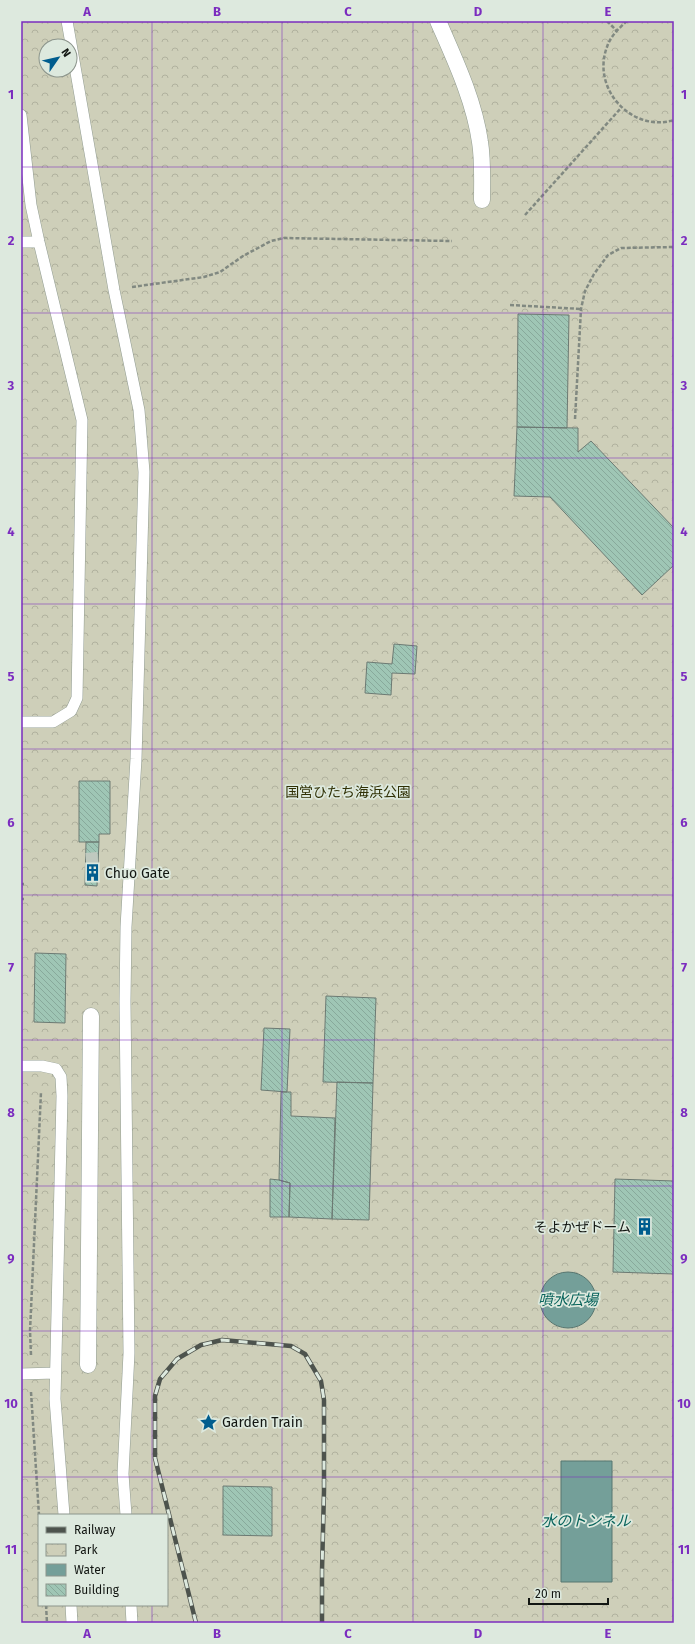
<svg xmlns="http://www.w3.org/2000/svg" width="695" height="1644" viewBox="0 0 695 1644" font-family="'Fira Sans','Noto Sans JP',sans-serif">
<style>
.park{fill:url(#park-crowns);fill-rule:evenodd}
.water{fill:#749f99;stroke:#577670}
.building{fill:url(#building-back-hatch);stroke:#6c7a73}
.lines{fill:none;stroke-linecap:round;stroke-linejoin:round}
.pedestrian-tunnel{stroke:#bfc9bf;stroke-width:16;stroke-dasharray:16 8;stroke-linecap:butt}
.service-casing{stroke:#919c92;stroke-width:12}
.pedestrian-casing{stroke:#919c92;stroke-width:17}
.path{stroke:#818981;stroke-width:2.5;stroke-dasharray:4 2;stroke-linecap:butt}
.service{stroke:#fff;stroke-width:11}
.pedestrian{stroke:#fff;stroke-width:16}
.rail-casing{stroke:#4d534d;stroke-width:4.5}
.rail{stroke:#dde9de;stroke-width:3;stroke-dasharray:9;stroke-linecap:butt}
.grid{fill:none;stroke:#7b2cbf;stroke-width:1;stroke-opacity:0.55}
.labels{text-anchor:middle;stroke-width:3.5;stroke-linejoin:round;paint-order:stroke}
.park-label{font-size:14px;fill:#303105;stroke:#dde9de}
.poi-label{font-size:14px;fill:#121612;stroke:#dde9de;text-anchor:start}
.water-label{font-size:15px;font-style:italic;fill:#08635b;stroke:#dde9de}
.neatline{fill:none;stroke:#7b2cbf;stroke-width:1.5}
.grid-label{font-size:13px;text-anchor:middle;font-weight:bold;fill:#7b2cbf}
</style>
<defs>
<pattern id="park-crowns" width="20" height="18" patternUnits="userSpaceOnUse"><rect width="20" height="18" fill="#cecfb9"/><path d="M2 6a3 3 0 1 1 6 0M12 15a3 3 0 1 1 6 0" fill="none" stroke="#b0b19e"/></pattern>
<pattern id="building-back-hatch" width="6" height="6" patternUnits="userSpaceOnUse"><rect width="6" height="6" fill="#9fc6b5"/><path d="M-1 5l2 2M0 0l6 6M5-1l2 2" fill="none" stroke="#88a99b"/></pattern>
</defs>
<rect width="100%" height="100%" fill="#dde9de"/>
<path class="park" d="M21 21H674V1623H21ZM46 46H70V70H46ZM39 1515H167V1605H39Z"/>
<path class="water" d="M540 1300a28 28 0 1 1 56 0a28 28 0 1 1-56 0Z
M561 1461H612V1582H561Z"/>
<path class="building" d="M518 314 569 315 567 428 517 427Z
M517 427 578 428V452L591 441 674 528V565L642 595 550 497 514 496Z
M394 644 417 646 415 674 392 673 391 695 365 693 367 662 392 664Z
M79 781H110V834H99V842H79Z
M86 842H99L97 886 85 885Z
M35 953 66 954 65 1023 34 1022Z
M326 996 376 998 373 1083 323 1082Z
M264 1028 290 1029 287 1092 261 1090Z
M337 1082 373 1083 369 1220 332 1219Z
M281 1092H291V1116L335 1118 332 1219 289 1217 290 1183 279 1180Z
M270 1179 279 1180 290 1183 289 1217H270Z
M615 1179 674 1181V1274L613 1272Z
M223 1486 272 1487V1536L223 1535Z"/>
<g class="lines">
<path class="pedestrian-tunnel" d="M86 861 98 860"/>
<defs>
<path id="service" d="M67 21 114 290 139 410 144 472 136 759 126 927 125 1001 129 1353 123 1474 126 1515
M21 115 31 205 39 242 82 420 77 698 71 711 53 722H21
M21 242H39
M21 1066H42L56 1069 61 1077 62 1096 55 1399 64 1515
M21 1374 55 1373
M71 1605 72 1623
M131 1605 132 1623"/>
<path id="pedestrian" d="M438 21C455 60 474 100 480 142 483 160 482 181 482 200
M88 1365 91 1016"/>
</defs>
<use href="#service" class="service-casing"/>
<use href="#pedestrian" class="pedestrian-casing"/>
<path class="path" d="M607 21 617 31
M627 21C619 28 610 37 607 47 591 89 632 133 674 120
M525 215 621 108
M132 287 204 277 220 272 243 256 271 241 284 238 452 241
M510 305 581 309
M575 419 581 309 585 291 594 274 608 255 621 248 674 247
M21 884H24
M21 899H24
M31 1355 30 1331 41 1092
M31 1392 39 1515
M46 1605 47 1623"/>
<use href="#service" class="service"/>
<use href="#pedestrian" class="pedestrian"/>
<defs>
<path id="rail" d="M196 1623 155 1458V1396L160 1379 177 1359 201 1345 222 1340 291 1346 305 1354 321 1381 324 1400V1491L322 1571V1623"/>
</defs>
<use href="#rail" class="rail-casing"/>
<use href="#rail" class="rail"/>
</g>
<path class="grid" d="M152 21V1515M282 21V1623M413 21V1623M543 21V1623M21 167H674M21 313H674M21 458H674M21 604H674M21 749H674M21 895H674M21 1040H674M21 1186H674M21 1331H674M21 1477H674M152 1605V1623"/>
<defs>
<symbol id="building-bare" viewBox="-9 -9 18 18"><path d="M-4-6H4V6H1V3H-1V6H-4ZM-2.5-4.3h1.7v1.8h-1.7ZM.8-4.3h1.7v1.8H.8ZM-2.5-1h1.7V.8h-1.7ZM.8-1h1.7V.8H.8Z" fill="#005d8e" stroke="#dde9de" stroke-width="2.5" paint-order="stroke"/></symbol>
<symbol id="sight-bare" viewBox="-9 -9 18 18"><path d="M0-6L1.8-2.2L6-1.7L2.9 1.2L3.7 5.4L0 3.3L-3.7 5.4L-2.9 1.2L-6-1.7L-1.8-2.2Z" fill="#005d8e" stroke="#dde9de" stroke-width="2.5" paint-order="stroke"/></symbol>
</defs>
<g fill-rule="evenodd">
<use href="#building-bare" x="80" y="860" width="25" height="25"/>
<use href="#building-bare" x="632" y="1214" width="25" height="25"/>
<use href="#sight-bare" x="196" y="1410" width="25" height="25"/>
</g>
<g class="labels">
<g class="park-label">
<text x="348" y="797">国営ひたち海浜公園</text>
</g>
<g class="poi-label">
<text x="105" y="878">Chuo Gate</text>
<text x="631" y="1232" text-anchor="end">そよかぜドーム</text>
<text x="222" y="1427">Garden Train</text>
</g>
<g class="water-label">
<text x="568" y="1305">噴水広場</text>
<text x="586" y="1526">水のトンネル</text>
</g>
</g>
<rect width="695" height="1644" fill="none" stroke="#dde9de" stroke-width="44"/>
<rect x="38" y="1514" width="130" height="92" fill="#dde9de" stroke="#8c958c"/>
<rect x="46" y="1527" width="20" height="6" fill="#4d534d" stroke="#8c958c"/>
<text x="74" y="1534" font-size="12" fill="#121612">Railway</text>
<rect x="46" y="1544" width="20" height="12" fill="url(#park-crowns)" stroke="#8c958c"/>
<text x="74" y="1554" font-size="12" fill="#121612">Park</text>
<rect x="46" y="1564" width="20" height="12" fill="#749f99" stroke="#8c958c"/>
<text x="74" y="1574" font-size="12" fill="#121612">Water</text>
<rect x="46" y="1584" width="20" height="12" fill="url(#building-back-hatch)" stroke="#8c958c"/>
<text x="74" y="1594" font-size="12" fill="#121612">Building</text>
<g transform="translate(58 58) rotate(56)"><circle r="19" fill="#dde9de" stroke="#8c958c"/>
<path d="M0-3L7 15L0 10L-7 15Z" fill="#005d8e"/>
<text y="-6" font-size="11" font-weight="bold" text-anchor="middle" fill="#121612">N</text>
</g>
<path d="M529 1598v6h79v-6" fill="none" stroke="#121612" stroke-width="2"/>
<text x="535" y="1598" font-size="12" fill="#121612" stroke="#dde9de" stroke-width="3" paint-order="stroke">20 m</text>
<rect x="22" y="22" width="651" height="1600" class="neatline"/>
<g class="grid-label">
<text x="87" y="16">A</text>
<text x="217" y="16">B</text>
<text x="348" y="16">C</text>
<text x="478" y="16">D</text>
<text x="608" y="16">E</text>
<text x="11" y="99">1</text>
<text x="684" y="99">1</text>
<text x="11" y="245">2</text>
<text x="684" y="245">2</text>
<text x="11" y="390">3</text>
<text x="684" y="390">3</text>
<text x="11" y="536">4</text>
<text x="684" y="536">4</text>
<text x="11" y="681">5</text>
<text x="684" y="681">5</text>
<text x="11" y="827">6</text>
<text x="684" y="827">6</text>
<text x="11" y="972">7</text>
<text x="684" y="972">7</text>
<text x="11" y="1117">8</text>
<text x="684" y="1117">8</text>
<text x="11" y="1263">9</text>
<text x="684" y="1263">9</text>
<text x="11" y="1408">10</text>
<text x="684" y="1408">10</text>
<text x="11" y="1554">11</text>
<text x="684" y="1554">11</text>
<text x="87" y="1638">A</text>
<text x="217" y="1638">B</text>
<text x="348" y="1638">C</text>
<text x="478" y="1638">D</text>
<text x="608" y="1638">E</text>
</g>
</svg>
